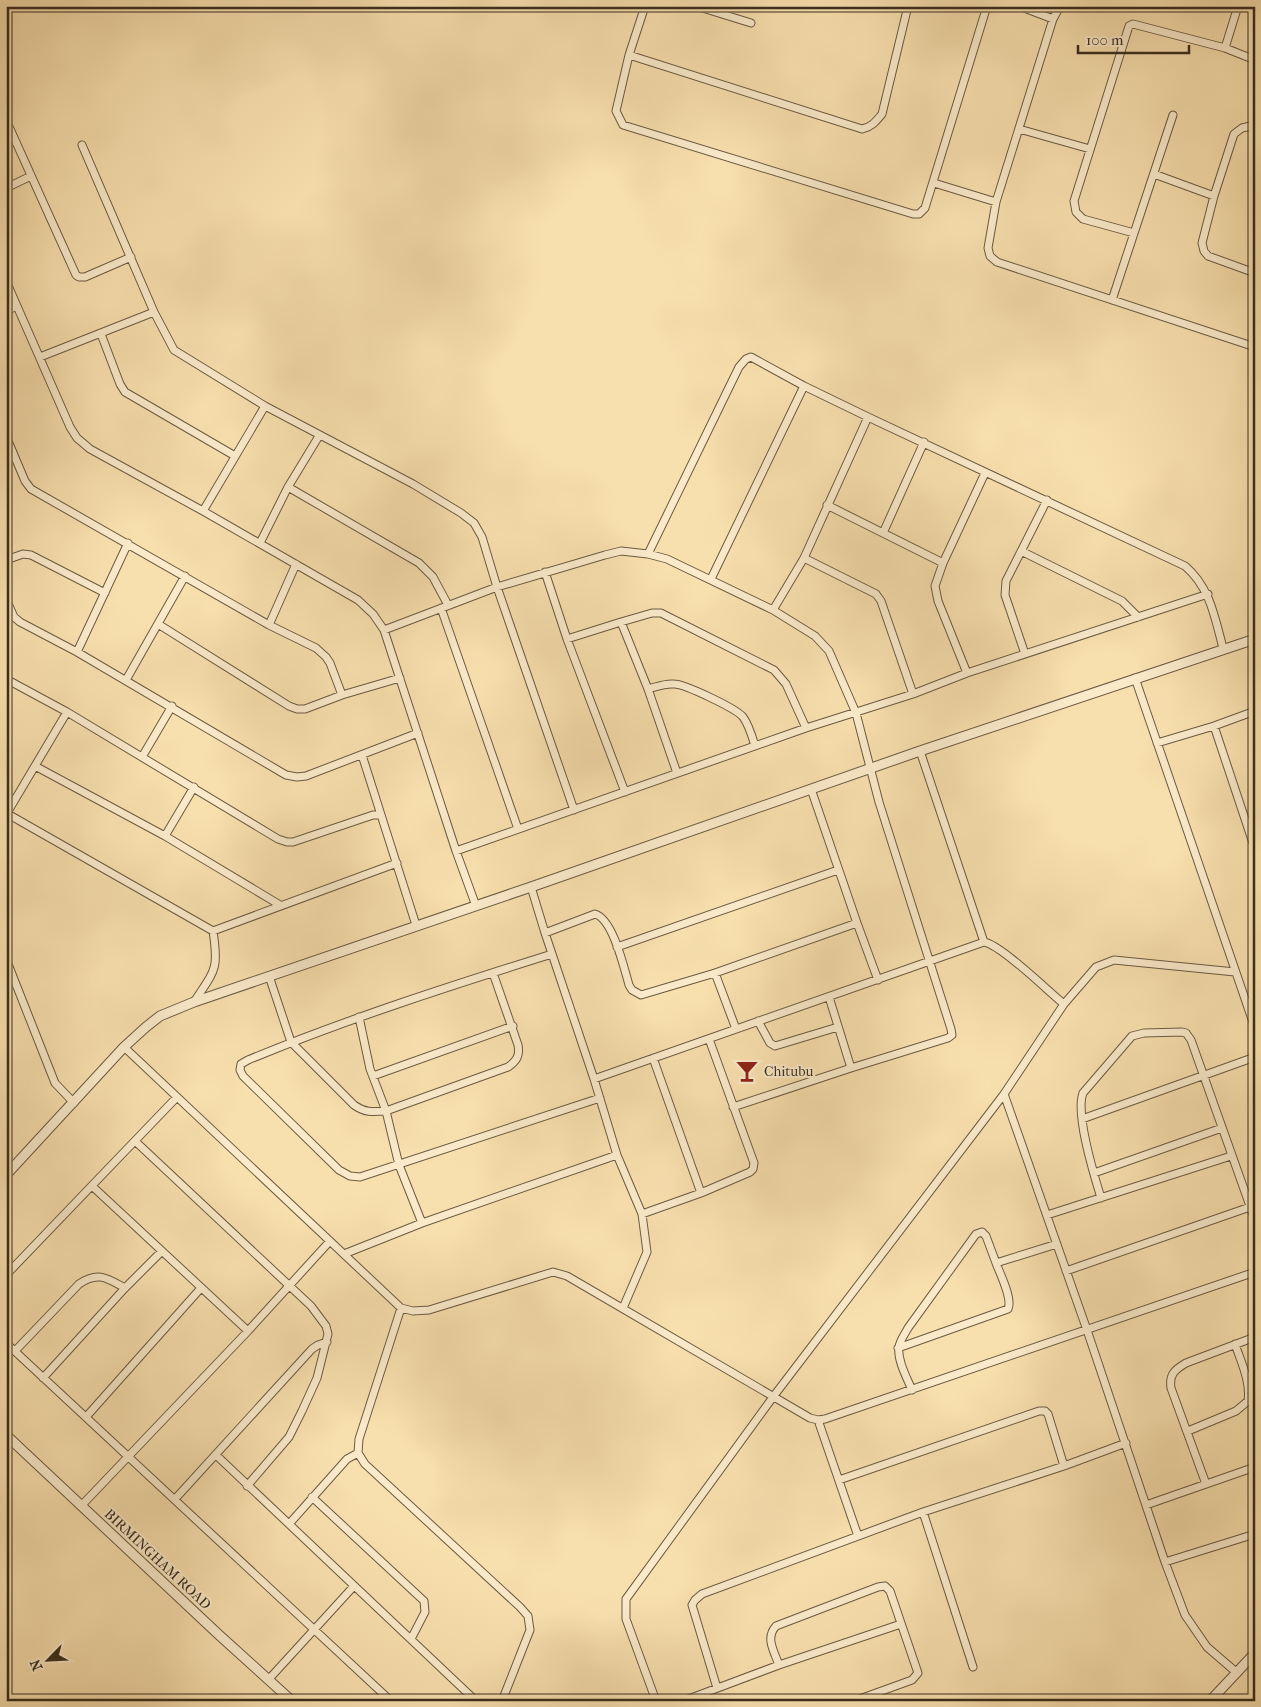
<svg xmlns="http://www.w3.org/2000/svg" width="1261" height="1707" font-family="'IM FELL French Canon',serif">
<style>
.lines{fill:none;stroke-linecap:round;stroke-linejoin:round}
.minor-casing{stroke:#6a5a42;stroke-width:9}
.tertiary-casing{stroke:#6a5a42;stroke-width:11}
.minor{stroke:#faeaca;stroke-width:7}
.tertiary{stroke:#faeaca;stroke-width:9}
.labels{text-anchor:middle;stroke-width:4;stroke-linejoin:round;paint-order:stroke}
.poi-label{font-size:14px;fill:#3a2e1e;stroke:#faeaca;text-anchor:start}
.street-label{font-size:14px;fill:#3a2e1e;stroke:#faeaca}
</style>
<rect width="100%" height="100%" fill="#f8dfae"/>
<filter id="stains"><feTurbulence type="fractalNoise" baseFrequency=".004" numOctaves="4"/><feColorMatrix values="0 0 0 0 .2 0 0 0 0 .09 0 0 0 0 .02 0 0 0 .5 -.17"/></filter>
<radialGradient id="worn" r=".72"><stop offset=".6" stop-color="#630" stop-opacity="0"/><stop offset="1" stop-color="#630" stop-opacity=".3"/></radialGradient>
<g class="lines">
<defs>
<path id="minor" d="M645,6L629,55L616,111L623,125L913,214H919L925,208L987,6
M696,6L751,23
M1019,6L1053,19
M1060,6L1053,19L996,202L988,248L990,256L997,262L1255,347
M1225,48L1238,6
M629,55L862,129C872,127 876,121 882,114L908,6
M6,120L76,275L79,277H85L131,257
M1255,125L1242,128L1234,134L1214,196L1202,243L1204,251L1208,256L1255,273
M1019,129L1090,149
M82,145L154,312L174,350L265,406L413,484L461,513L474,523L482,537L497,587L574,810
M1154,174L1214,196
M934,183L996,202
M6,188L31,176
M1134,233L1083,219L1076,212L1074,201L1129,26L1133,24L1225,48L1255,60
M6,281L70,427L77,438L90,449L203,511L358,600L373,614L384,630L456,851L476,906
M1112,300L1173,115
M6,311L17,306
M101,334L120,384L125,392L235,456
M40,357L154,312
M6,436L25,481L31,489L269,625L316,648L326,657L330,663L342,695
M288,487L419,563L433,577L448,605
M827,505L943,563
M203,511L265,406
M883,533L924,442
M260,543L288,487L319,436
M1021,551L1122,601L1138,617
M648,554L739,367L746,359L751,357L804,386L868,417L1185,566C1210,587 1215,618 1223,648
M804,558L876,594L881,601L913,694
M6,560L23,554L31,555L105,593
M545,572L567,639L625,792
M711,579L804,386
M6,599L14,617L20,622L77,652L286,775L297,777L306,776L418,733
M441,608L518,829
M773,610L804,558L868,417
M621,622L652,613H661L774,670L786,684L806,728
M158,624L289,706L297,709H305L342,695L400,678
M269,625L296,564
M384,630L497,587L605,555L621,551L648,554L667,559L773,610L815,636L829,651L856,713L879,802L951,1029L952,1035L948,1038L851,1068L733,1107
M567,639L621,622L648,689L677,773
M77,652L128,543
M1025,654L1005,595L1006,581L1047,500
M967,673L938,601L935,586L943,563L985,473
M1135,678L1255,1028
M6,679L67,712L278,839L287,842H293L373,815H381
M126,680L185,576
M648,689C656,687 665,683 674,684C685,684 737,709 743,717C749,725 752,736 755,746
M1214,726L1255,849
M1157,743L1214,726L1255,711
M920,751L984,942
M362,755L416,925
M142,757L172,706
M35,766L165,836L280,905
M811,789L857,923L878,980
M6,813L213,931L397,863
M7,813L67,712
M165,836L194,787
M456,851L806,728L913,694L967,673L1208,594
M531,887L545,933L594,1079L617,1155L642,1214L647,1252L623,1308
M545,933L595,914C613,919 624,968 629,985L632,990L641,995L715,973L857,923
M617,947L838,870
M552,954C450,986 347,1019 248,1060L241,1064L240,1070L243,1076L339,1170L350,1176L360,1177L600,1098
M6,959L55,1083L74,1103
M1235,972L1114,960L1096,967L1064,1004L1004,1094L1087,1330L1165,1562L1185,1615L1207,1647L1236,1672
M715,973L736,1029
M269,976L291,1042L354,1105C365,1113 373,1112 386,1111L508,1067C517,1061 520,1055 518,1045L493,973
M829,997L851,1068
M194,1002C215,970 219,970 213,931
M359,1017L370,1069L386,1111L399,1165L422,1223
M758,1021L770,1043L775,1046L838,1027
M124,1047L401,1308L413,1311L429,1310L553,1272L567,1276L810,1418L818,1420L825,1419L1255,1272
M653,1058L701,1193
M373,1076L513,1026
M594,1079L984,942C1001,945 1048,991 1064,1004
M1082,1119L1255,1057
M135,1141L311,1306L326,1326L328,1334L317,1378L302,1411L289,1437L247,1486
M1094,1173L1222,1128
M92,1186L248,1331
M1101,1198C1094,1175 1075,1114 1083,1093L1132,1036L1144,1033L1182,1032L1186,1033L1191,1040L1255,1220
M642,1214L701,1193L750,1172L753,1169L754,1163L709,1039
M1047,1215L1231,1156
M344,1254L422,1223L617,1155
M1066,1271L1250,1207
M6,1275L177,1097
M401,1308L359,1439L358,1453L365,1464L520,1607L528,1616L530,1630L502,1701
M6,1343L391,1701
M898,1348L1008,1309C1013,1299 1000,1274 996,1263
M15,1351L79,1284C98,1271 107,1278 125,1288
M43,1378L125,1288L161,1252
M912,1390C907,1378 897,1360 899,1347C900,1340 905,1334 908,1328L976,1234L982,1232L986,1236L996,1263L1057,1244
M86,1417L201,1288
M818,1420L858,1536
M1188,1431L1236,1411L1248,1401C1251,1382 1241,1362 1235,1344
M216,1455L476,1701
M839,1480L1039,1411H1045L1048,1414L1064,1466
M1206,1484L1171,1388C1169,1375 1174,1370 1186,1363L1255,1337
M312,1497L424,1601L425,1612L411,1639
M175,1499L312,1349L318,1345L327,1342
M1146,1505L1255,1467
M81,1506L248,1331L330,1241
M923,1512L973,1667
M289,1524L347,1459L358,1453
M1165,1562L1255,1534
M779,1665C774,1651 765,1638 776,1626L878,1587L885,1586L890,1591L918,1673L912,1680L854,1701
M269,1679L354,1586
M717,1688L692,1605L695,1600L702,1594L923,1512L1064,1466L1126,1443
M656,1701L626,1619V1599L773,1397L1004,1094
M683,1701L779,1665L901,1624"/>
<path id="tertiary" d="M6,1175L124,1047L146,1027L160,1016L194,1002L531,887L920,751L1255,639
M6,1435L218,1634L292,1701
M1210,1701L1255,1653"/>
</defs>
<use href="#minor" class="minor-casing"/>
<use href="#tertiary" class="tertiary-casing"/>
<use href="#minor" class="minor"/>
<use href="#tertiary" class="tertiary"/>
</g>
<defs>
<symbol id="bar-bare" viewBox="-9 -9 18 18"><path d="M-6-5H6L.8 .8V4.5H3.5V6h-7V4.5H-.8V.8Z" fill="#8f2418" stroke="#faeaca" stroke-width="2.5" paint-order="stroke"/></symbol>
</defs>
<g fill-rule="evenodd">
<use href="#bar-bare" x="731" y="1055" width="32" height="32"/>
</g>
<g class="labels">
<g class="poi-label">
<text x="764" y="1076">Chitubu</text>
</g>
<g class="street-label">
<text transform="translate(158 1559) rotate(43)" y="5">BIRMINGHAM ROAD</text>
</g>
</g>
<rect width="1261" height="1707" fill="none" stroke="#f8dfae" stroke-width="25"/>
<rect x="8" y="8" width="1246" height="1692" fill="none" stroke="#3a2e1e" stroke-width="2.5"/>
<rect x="12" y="12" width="1236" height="1682" fill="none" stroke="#3a2e1e"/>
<g transform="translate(48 1660) rotate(246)" stroke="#faeaca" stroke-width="4" paint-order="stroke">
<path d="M0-4L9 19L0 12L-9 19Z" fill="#3a2e1e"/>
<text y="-8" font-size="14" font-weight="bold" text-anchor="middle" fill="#3a2e1e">N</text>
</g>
<path d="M1078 45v8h111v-8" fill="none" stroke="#3a2e1e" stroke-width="2.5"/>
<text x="1086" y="45" font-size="15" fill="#3a2e1e" stroke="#faeaca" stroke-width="4" paint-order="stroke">100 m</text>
<rect width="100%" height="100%" filter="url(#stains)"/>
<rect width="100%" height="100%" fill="url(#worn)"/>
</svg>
